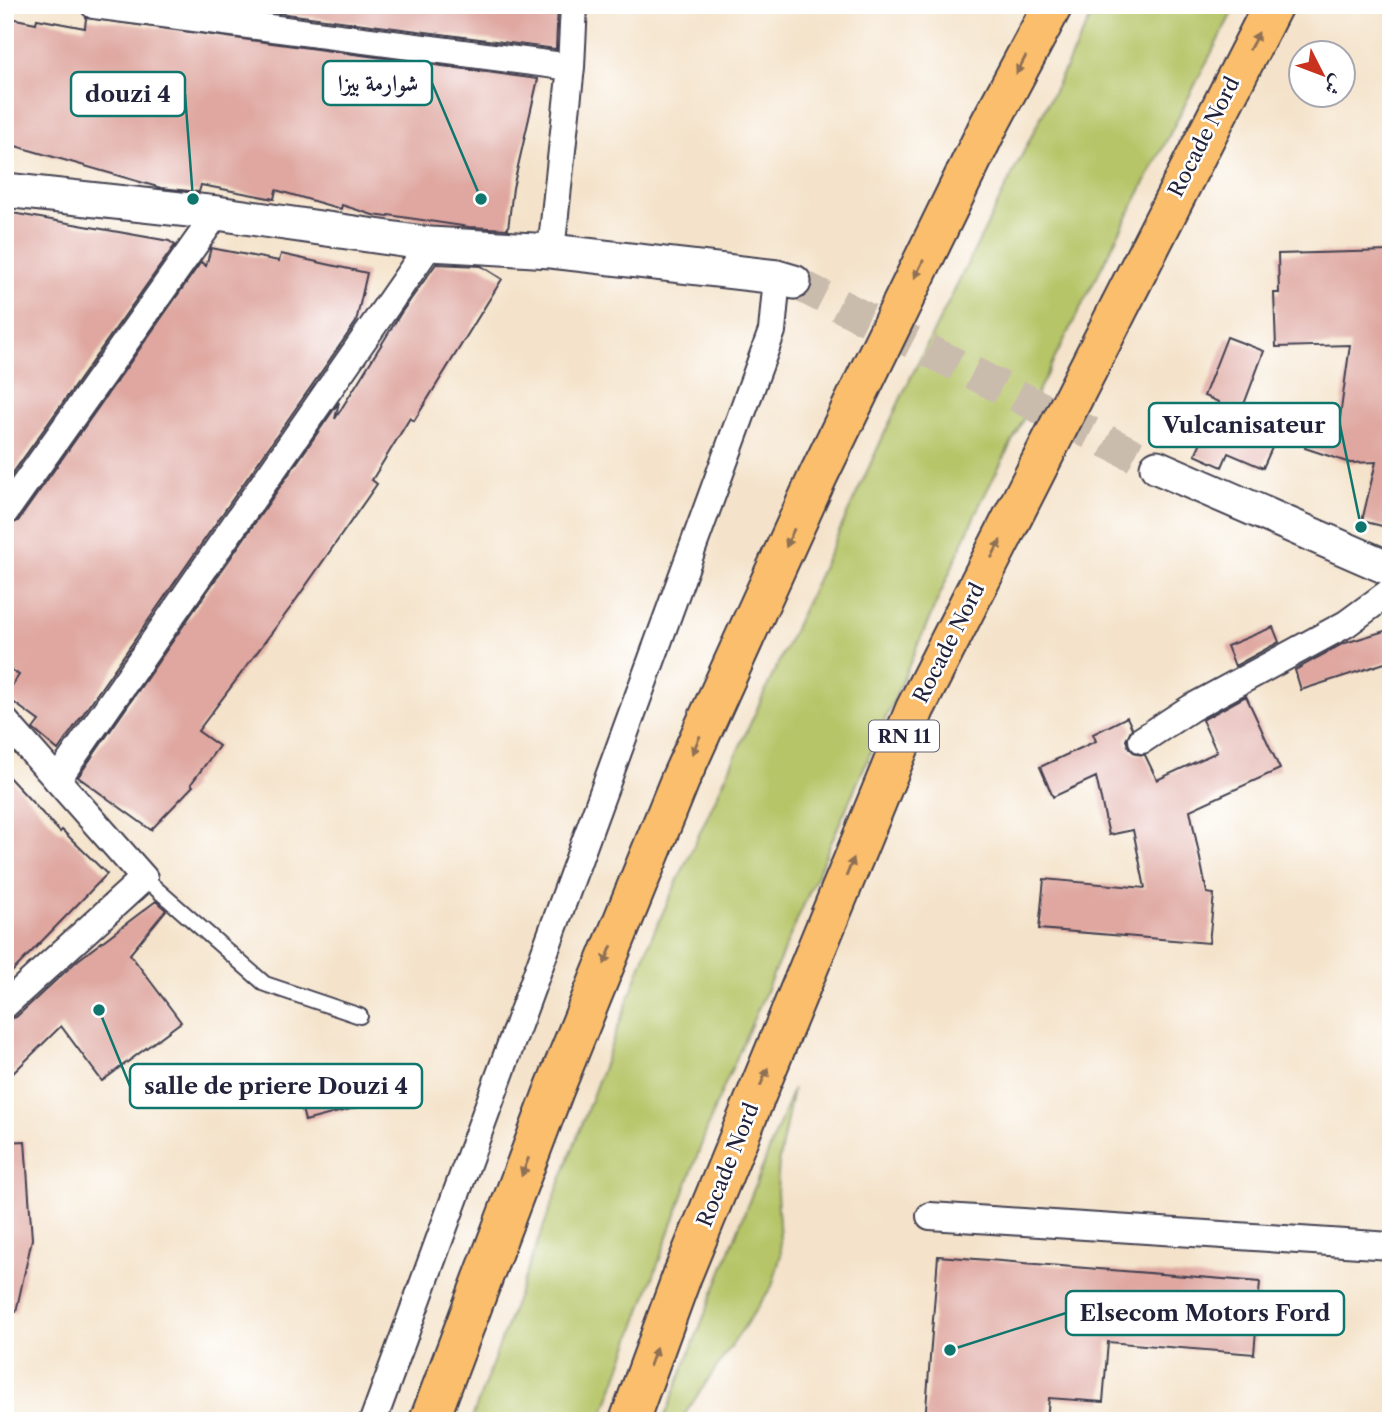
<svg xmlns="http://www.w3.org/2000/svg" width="1396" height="1426" font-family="'Libre Caslon Text',Amiri,serif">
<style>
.green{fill:#b6c568;stroke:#6c7452;stroke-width:2}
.building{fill:#dfa7a0}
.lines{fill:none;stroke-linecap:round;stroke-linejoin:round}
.tertiary-tunnel{stroke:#cabcad;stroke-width:33;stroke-dasharray:33 17;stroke-linecap:butt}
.service-casing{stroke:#423f50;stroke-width:18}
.minor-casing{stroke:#423f50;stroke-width:30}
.tertiary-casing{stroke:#423f50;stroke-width:37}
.motorway-casing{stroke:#423f50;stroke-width:42}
.service{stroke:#fff;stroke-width:14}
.minor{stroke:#fff;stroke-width:26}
.tertiary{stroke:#fff;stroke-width:33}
.motorway{stroke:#fabe6d;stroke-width:38}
.oneway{fill:#8e7054}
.labels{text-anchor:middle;stroke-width:5;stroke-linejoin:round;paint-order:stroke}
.shield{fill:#fff;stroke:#646476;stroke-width:2}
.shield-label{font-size:19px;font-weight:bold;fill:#22223b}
.street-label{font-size:21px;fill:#22223b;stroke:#fff}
.leader{fill:none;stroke:#0f766e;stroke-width:2.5}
.callout-dot{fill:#0f766e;stroke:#fff;stroke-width:2.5}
.callout{fill:#fff;stroke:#0f766e;stroke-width:2.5}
.callout-label{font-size:23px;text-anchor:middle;font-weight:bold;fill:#22223b}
</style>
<rect width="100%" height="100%" fill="#fff"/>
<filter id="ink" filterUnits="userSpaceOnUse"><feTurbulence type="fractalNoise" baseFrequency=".0143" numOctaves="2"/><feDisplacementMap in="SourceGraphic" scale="14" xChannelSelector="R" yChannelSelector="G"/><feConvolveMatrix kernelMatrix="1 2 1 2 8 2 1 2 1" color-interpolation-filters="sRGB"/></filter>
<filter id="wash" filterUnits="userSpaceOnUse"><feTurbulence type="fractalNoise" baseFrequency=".00686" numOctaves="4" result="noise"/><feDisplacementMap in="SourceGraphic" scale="28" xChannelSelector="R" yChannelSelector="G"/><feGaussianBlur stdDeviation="1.57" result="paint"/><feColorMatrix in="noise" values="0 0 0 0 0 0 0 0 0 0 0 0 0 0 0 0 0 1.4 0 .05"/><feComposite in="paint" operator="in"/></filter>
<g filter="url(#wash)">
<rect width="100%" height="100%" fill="#f4e3ca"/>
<path class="green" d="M1097,5H1236L978,508L715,1107L601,1421H471L652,936L906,387Z
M793,1089L779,1160L777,1192L781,1255L772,1286L680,1421H663Z"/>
<g id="blocks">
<path class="building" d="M218,5H558L556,49Z
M5,17L36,23L37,19L85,28L86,18L538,79L513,188L508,229L469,227L389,215L388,217L373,215L342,205L341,209L276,190L274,199L201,185L199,192L161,188L5,143Z
M12,213L169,241L175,245L5,484V222Z
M211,248L279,261L281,254L367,273L356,322L58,750L33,729L39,721L5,696L19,675L5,665V527L18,521L201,262L206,266Z
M1391,251V508L1386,527L1362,521L1376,462L1350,463L1305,448L1316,416L1339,424L1350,345L1276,347L1274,293H1279L1278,254Z
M436,264L481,266L502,279L414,421L410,418L372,480L377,484L291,607L198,731L219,746L191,784L193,786L151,830L78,777L339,402L335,419L401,313Z
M1227,337L1264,351L1240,415L1279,432L1263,468L1228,453L1222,467L1195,455L1219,402L1204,396Z
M1273,627L1279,642L1235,666L1227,646Z
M1391,629V661L1301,690L1295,670L1342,644Z
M1246,696L1280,769L1190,810L1207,893L1214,894L1209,943L1039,929L1044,879L1145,888L1133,830L1109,835L1096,777L1053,797L1040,767L1096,741L1093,734L1127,717L1132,728L1126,740L1129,748L1136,754L1145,755L1157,780L1217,752L1202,720Z
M5,773L60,832L62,830L107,874L5,979Z
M156,901L166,910L130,954L181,1022L102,1081L61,1026L5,1081V1020L16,1017L78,960Z
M392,1069L399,1096L305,1121L298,1093Z
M25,1141L32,1239L16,1312L5,1311V1142Z
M938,1256L1260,1282L1254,1354L1108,1342L1103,1402L1049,1398L1047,1421H925Z"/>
</g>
</g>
<g filter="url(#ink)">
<use href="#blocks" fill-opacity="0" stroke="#423f50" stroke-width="2"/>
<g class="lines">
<path class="tertiary-tunnel" d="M794,282L1157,467"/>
<defs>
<path id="service" d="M144,878L265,984L360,1016"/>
<path id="minor" d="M94,5L571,67
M551,251L571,67L574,5
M5,512L217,213
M5,721L144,878L5,1005
M1142,740L1191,708L1346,624L1391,591
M57,780L430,244
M930,1216L1391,1246
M373,1421L772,331L777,277"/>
<path id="tertiary" d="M5,190L217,213L430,244L551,251L777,277L794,282
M1157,467L1391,569"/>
<path id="motorway" d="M429,1421L554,1090L680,780L818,476L989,125L1053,5
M629,1421L682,1276L915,709L1273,5"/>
</defs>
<use href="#service" class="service-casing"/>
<use href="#minor" class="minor-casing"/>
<use href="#tertiary" class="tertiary-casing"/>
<use href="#motorway" class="motorway-casing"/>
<use href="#service" class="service"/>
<use href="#minor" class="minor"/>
<use href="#tertiary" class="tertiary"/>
<use href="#motorway" class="motorway"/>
</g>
<defs><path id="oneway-solid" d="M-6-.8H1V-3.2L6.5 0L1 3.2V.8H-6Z" transform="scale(1.75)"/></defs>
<g class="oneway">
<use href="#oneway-solid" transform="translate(1254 41) rotate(-62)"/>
<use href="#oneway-solid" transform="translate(1021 65) rotate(118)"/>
<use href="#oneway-solid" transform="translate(919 269) rotate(116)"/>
<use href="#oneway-solid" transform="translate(790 538) rotate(114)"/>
<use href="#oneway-solid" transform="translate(996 549) rotate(-63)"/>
<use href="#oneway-solid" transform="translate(696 745) rotate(114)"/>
<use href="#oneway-solid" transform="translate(850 867) rotate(-68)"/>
<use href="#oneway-solid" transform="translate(608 955) rotate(112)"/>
<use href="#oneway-solid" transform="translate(764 1077) rotate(-68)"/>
<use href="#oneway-solid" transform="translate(525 1167) rotate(111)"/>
<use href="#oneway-solid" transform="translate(653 1357) rotate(-70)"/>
</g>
</g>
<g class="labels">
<rect class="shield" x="869" y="720.5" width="70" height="31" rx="5"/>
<g class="shield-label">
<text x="904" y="743">RN 11</text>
</g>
<g class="street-label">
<text transform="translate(1204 137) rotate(-63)" y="7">Rocade Nord</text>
<text transform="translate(949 643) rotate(-63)" y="7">Rocade Nord</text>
<text transform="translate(728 1165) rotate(-68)" y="7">Rocade Nord</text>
</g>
</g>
<path class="leader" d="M481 199L432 83M193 199L185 94M1361 527L1340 425M99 1010L130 1086M950 1350L1066 1313"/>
<g class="callout-dot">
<circle cx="481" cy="199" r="7"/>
<circle cx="193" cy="199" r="7"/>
<circle cx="1361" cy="527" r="7"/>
<circle cx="99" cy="1010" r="7"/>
<circle cx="950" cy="1350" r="7"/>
</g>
<g class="callout">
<rect x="323" y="61" width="109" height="44" rx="7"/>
<rect x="71" y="72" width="114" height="44" rx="7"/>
<rect x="1149" y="403" width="191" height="44" rx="7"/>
<rect x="130" y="1064" width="292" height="44" rx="7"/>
<rect x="1066" y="1291" width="278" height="44" rx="7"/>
</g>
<g class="callout-label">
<text x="378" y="91">شوارمة بيزا</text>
<text x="128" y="102">douzi 4</text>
<text x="1244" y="433">Vulcanisateur</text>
<text x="276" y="1094">salle de priere Douzi 4</text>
<text x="1205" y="1321">Elsecom Motors Ford</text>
</g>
<rect width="1396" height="1426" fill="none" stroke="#fff" stroke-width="28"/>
<g transform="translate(1322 74) rotate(132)"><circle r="33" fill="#ffffff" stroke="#a7a7b1" stroke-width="2"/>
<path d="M0-5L12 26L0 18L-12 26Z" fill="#c8321e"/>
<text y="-10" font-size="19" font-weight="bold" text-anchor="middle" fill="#22223b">ش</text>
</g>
</svg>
